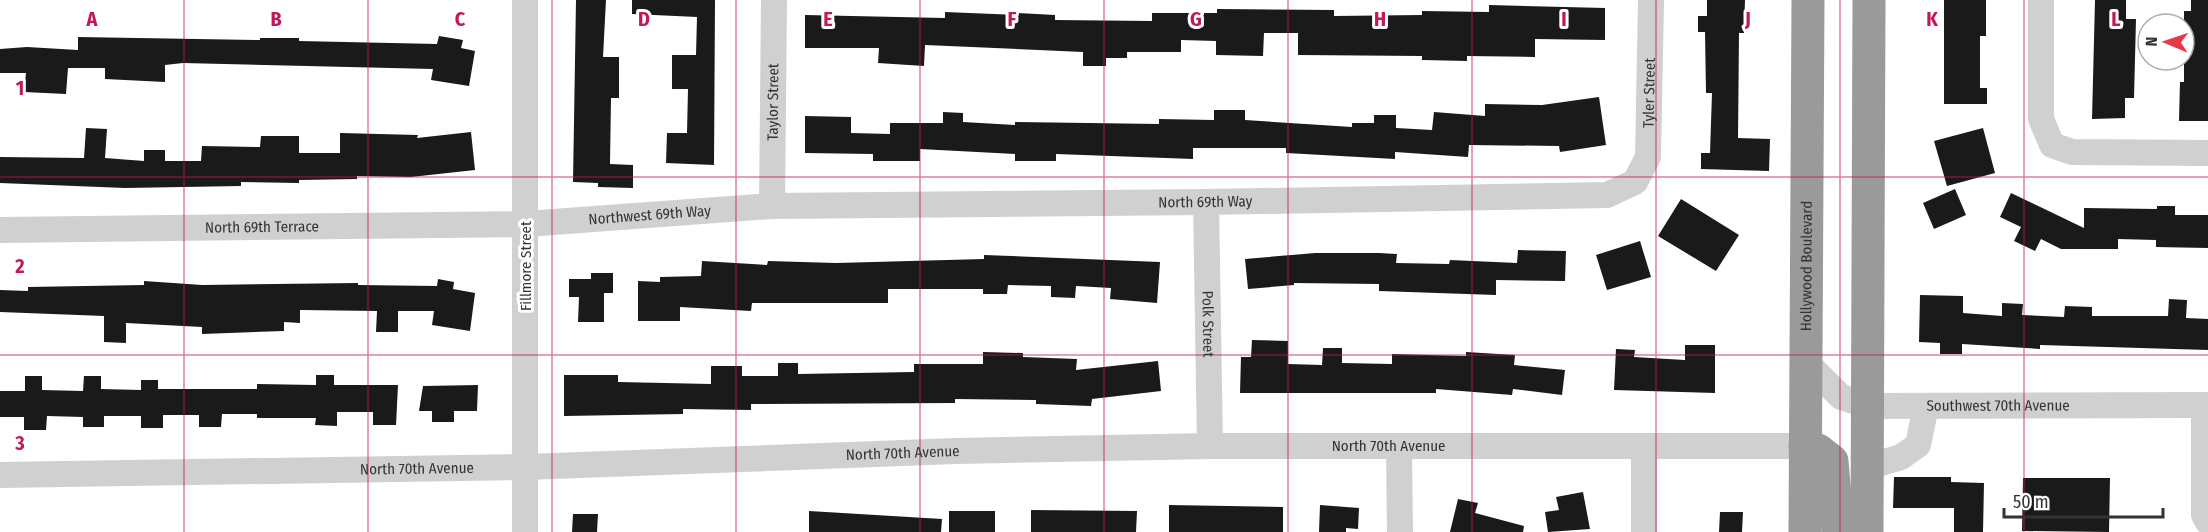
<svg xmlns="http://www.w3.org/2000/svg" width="2208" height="532" font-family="'Fira Sans Condensed',sans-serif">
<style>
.building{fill:#1a1a1a}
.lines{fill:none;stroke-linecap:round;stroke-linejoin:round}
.minor{stroke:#d0d0d0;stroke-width:26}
.highway{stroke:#9a9a9a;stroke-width:33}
.grid{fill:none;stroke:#c2185b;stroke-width:1.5;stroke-opacity:0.55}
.labels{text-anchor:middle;stroke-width:6;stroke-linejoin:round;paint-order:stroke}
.street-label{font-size:15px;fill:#333;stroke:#fff}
.grid-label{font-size:20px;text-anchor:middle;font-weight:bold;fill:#c2185b;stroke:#fff;stroke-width:6;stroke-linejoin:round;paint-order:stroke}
</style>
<rect width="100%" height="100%" fill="#fff"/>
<path class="building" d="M576,0H606L603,57H619V98H611L610,164L633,165V188L598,187V183L573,182Z
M632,0H715L714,165L666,163L667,133H687L688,89H672V55H696L697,17L632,14Z
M1707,0H1745L1744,33H1739L1738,138L1770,139L1769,171L1701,169V153H1710L1712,93H1706L1705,32H1698V16H1707Z
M1944,0H1986V36H1980V88H1987V104H1944Z
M2095,0H2126V19H2136L2134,98H2125V118L2092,119Z
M2191,0H2208V121H2179L2180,82H2184V11H2191Z
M1489,5L1605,8V40L1535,39V57L1467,56V61L1422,60V56L1298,55V33H1264L1263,56L1216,55V41L1181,40V52H1127V58H1106V66H1083V52L925,45L924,66L878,63L879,48H805V15L945,18V12L1018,15V13L1055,15V20L1152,21V13H1217V9L1334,10V16L1422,15V11L1489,12Z
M439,36L463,40L461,48L475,51L469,86L431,80L433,69L183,63L165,65V82L105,79V68H68L66,94L24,92L26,73H0V49L27,47L78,50V37L260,40V38H299V41L437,44Z
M1599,97L1606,145L1560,152L1559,146L1469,145L1468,157L1395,152V159L1286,153V148H1193V159L1056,154V161H1015V154L920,149V161H873V154L805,153V116L851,117V133L890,134V123H943V112L963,113V122L1015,125V122L1159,124V119L1214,120V110H1245V120L1352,127V123H1374V115H1396V128L1432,130L1434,112L1485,116V104L1542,105Z
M86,128L107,129L105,158L144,161V150H165V161H201L202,146L260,147L261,136H299V153H340V133L418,135L417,138L471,132L475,170L411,177L357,176V179L299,180V183L241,182V186L125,188L0,183V157L84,158Z
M1983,128L1995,173L1947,186L1934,141Z
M1955,189L1966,215L1934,229L1923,203Z
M2011,193L2084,228V208L2157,209V206H2175V215H2208V248L2156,247V240L2118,239V249H2061L2041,239L2035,251L2014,241L2021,227L2000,217Z
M1681,199L1739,235L1716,271L1658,236Z
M1640,241L1651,277L1607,290L1596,255Z
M1518,250L1566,251L1565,281L1496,280V295L1379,291V284L1294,283V285L1248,289L1245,259L1315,253H1379L1397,254L1396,263L1449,264L1450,260L1517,263Z
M984,255L1160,262L1157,303L1110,299L1111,288L1076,286L1075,298L1051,297V286L1008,285L1007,294H983V289H888V303H752L751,311L680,307V321H638V281L660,282V277L701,276L702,261L767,265L768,261L836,263L984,259Z
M591,273H613V293H604V322H578L579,297H569V279H591Z
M438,279L454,282L453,289L475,293L470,331L432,325L434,311H398V332H376L377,311L300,310V323L284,322V331L202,334V327L126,323V343L104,342V316L0,312V290L28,291V287L144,285V281L202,285L358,283V285L437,286Z
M1920,295L1963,296V313L2002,316V303L2023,304L2022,315L2064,317L2065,306L2092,307V316H2168L2169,299L2187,300L2186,318L2208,319V350L2040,345V349L1962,344V354H1940V343L1919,342Z
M1252,340L1288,341V364L1322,365L1323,348H1342V363L1392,364V354L1466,356V352L1515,355L1514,365L1565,370L1562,395L1513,389L1512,395L1436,389V393H1240L1241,357H1251Z
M1685,345H1715V393L1614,390L1616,349L1635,350L1634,357L1685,360Z
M983,352L1023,353V357L1077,359L1076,370L1158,361L1161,391L1092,399L1091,406L1036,404V400L955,399V403L751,404V410L683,409V414L564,416V375H618V382L711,384V366H742V376H778V363H798V374L914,372V364H983Z
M316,375H334V385H398L396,425H373V412H337V426L315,425L316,418H257V414H222L221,427H199V415H163V428H141V416H104V427H83V417L47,416L46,430H24V417H0V391H25V376H42V390L83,391L84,376H101V389L141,390V380H158V389H257V384L316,385Z
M478,385L477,411H454V422H432V411H419L423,386Z
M1894,477H1951V482L1984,483L1983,532H1954V508H1893Z
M2023,478H2110L2109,532L2022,531Z
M1583,492L1590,529L1548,532L1545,512L1559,510L1556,497Z
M1458,499L1478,503L1475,513L1524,526L1523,532H1450Z
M1169,505L1283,507V532H1169Z
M1320,505L1359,508L1358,529L1346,528V532H1319Z
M1031,510L1137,511L1136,532H1031Z
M809,511L942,519L941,532H809Z
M949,511H995V532H949Z
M1720,512H1743L1742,532H1719Z
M573,514H598L597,532H572Z"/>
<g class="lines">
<g class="minor">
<path d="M525,0V532"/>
<path d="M2041,0V119L2052,145L2072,152L2208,153"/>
<path id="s1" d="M1206,202L1210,446"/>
<path id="s2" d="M772,206L774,0"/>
<path id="s3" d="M0,230L526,224L772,206L1206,202L1607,195L1635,182L1648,157L1651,0"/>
<path id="s4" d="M1806,362L1841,397L1868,406L2208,405"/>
<path d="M2204,405V515L2208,522"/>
<path d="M1399,447L1400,532"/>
<path d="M1868,467L1901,457L1918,445L1926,406"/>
<path id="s5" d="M0,475L526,467L956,451L1210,446H1805"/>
<path d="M1644,532V446"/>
</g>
<g class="highway">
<path d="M1805,446L1818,450L1832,461L1838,532"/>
<path id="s6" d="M1805,532L1808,0"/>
<path d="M1867,532L1869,0"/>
</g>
</g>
<path class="grid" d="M184,0V532M368,0V532M552,0V532M736,0V532M920,0V532M1104,0V532M1288,0V532M1472,0V532M1656,0V532M1840,0V532M2024,0V532M0,177H2208M0,355H2208"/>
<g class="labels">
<g class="street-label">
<text dy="5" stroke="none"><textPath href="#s3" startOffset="1731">Tyler Street</textPath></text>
<text dy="5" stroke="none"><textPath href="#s2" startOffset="104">Taylor Street</textPath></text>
<text dy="5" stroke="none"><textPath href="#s3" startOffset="1206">North 69th Way</textPath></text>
<text dy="5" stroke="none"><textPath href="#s3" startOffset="650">Northwest 69th Way</textPath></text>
<text dy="5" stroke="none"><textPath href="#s3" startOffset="262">North 69th Terrace</textPath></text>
<text transform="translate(526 266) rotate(-90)" y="5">Fillmore Street</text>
<text dy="5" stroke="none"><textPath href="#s6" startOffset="266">Hollywood Boulevard</textPath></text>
<text dy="5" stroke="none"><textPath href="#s1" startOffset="122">Polk Street</textPath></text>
<text dy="5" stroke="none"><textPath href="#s4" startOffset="208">Southwest 70th Avenue</textPath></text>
<text dy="5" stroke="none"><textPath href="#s5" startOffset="1389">North 70th Avenue</textPath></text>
<text dy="5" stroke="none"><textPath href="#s5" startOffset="903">North 70th Avenue</textPath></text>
<text dy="5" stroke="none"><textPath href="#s5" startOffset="417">North 70th Avenue</textPath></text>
</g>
</g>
<g class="grid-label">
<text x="92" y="26">A</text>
<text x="276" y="26">B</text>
<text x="460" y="26">C</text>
<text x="644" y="26">D</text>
<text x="828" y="26">E</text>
<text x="1012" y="26">F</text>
<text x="1196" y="26">G</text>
<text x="1380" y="26">H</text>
<text x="1564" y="26">I</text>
<text x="1748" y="26">J</text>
<text x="1932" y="26">K</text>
<text x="2116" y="26">L</text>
<text x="20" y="95">1</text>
<text x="20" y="273">2</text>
<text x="20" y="450">3</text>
</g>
<g transform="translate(2166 42) rotate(272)"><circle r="28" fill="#ffffff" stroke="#adadad" stroke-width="1.5"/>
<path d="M0-4.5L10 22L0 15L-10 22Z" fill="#e63946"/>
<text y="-9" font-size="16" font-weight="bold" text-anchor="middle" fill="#333333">N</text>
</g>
<path d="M2004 508v9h159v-9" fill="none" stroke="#333333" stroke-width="3"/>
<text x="2013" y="508" font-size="18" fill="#333333" stroke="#ffffff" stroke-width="4.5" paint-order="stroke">50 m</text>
</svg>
